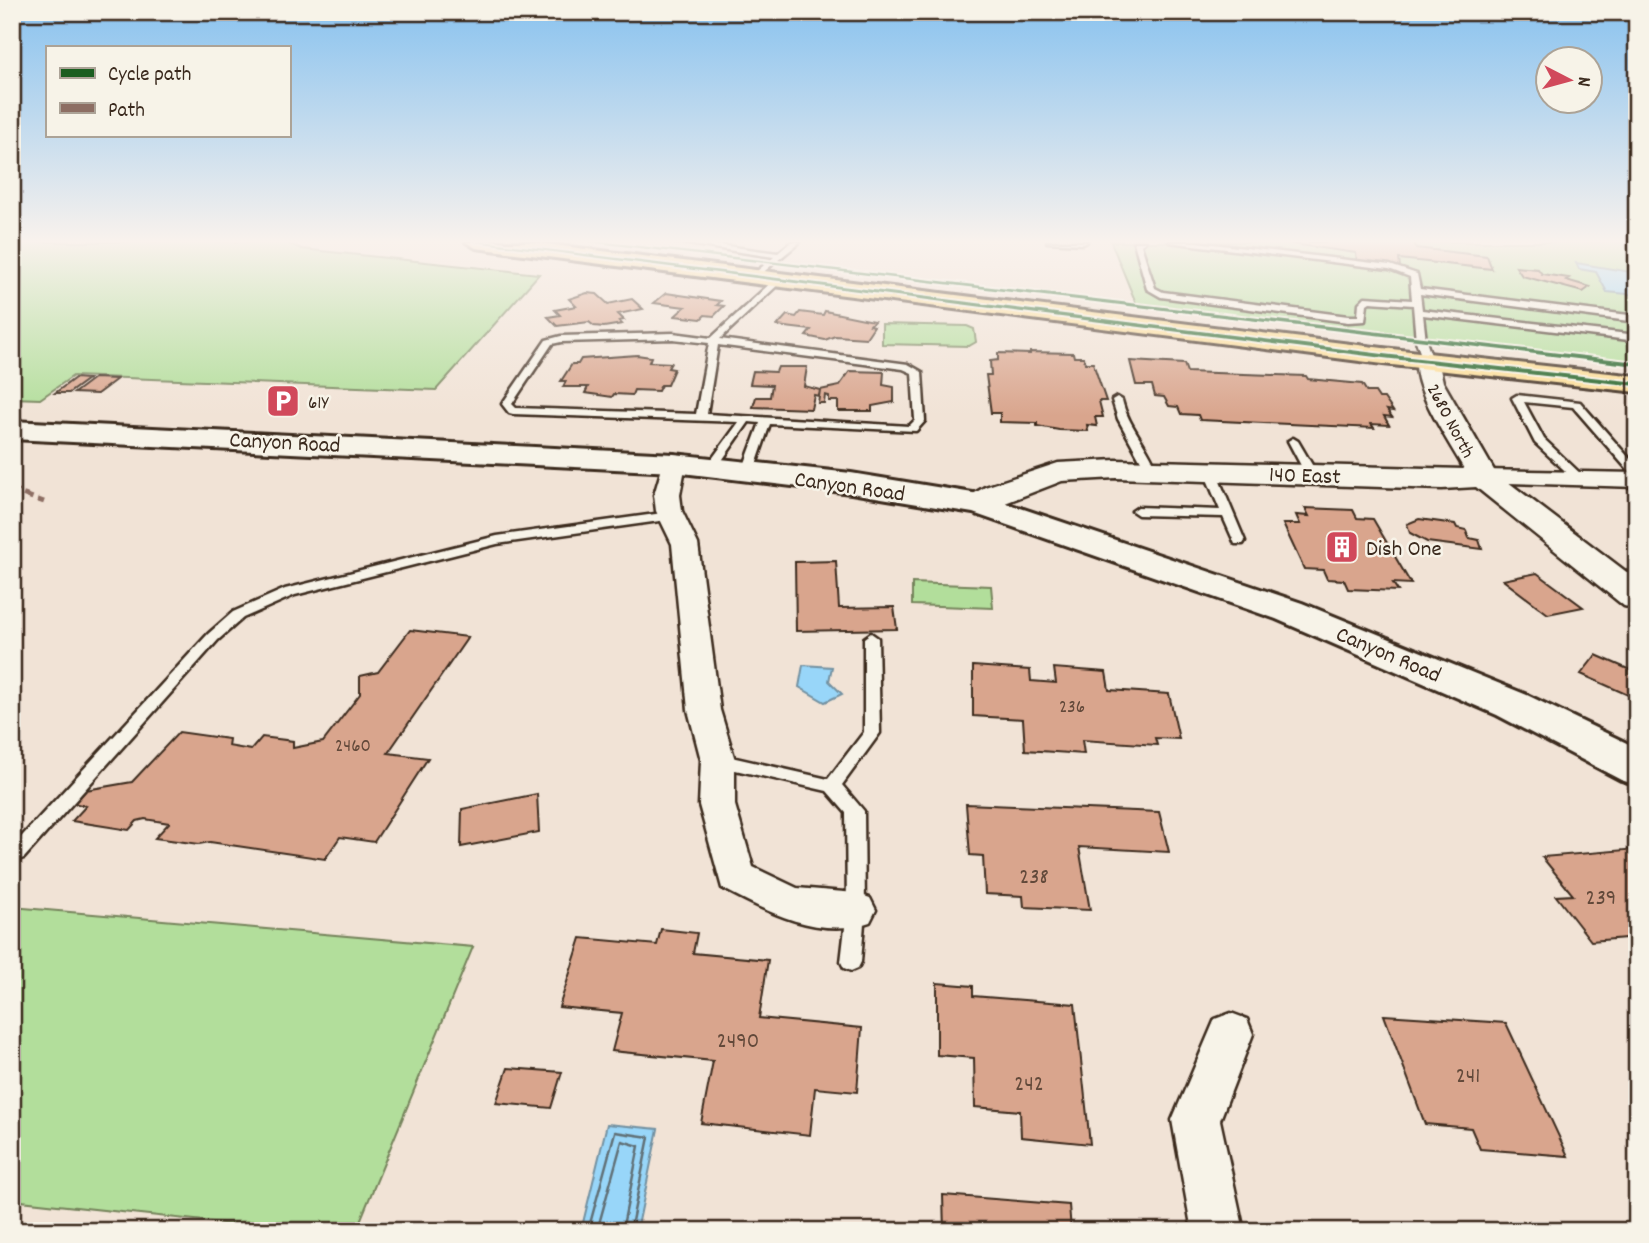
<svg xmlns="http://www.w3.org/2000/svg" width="1649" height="1243" font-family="Dekko,sans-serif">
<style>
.green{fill:#b2de9b;stroke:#76845c;stroke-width:2}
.water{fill:#98d6f9;stroke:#7391a1;stroke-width:2}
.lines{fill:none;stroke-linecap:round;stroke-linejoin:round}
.shore{stroke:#606f76;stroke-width:2.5}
.building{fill:#d9a58d;stroke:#3b2a1e;stroke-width:2}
.service-casing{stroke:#3b2a1e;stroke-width:5}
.minor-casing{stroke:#3b2a1e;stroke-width:5}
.tertiary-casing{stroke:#3b2a1e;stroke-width:5}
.secondary-casing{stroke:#3b2a1e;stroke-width:6}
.trunk-casing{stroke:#3b2a1e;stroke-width:6}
.service{fill:#f7f3e8;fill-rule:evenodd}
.minor{fill:#f7f3e8;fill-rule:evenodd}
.tertiary{fill:#f7f3e8;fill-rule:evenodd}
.secondary{fill:#f7f3e8;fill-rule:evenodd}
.trunk{fill:#fdde96;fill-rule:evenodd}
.quiet{stroke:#8d6e63;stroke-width:5;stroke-dasharray:10 5;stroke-linecap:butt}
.cycleway-casing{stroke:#f7f3e8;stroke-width:4}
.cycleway{fill:#1b5e20;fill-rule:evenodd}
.labels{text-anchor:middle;stroke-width:5;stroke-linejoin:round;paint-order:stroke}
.far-poi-label{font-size:19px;fill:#3b2a1e;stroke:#f7f3e8;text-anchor:start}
.far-street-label{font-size:19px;fill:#3b2a1e;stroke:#f7f3e8}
.number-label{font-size:19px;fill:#62493a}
.street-label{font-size:23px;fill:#3b2a1e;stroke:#f7f3e8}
.poi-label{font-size:23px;fill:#3b2a1e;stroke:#f7f3e8;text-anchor:start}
.near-number-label{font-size:23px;fill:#62493a}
</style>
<rect width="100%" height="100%" fill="#f1e3d6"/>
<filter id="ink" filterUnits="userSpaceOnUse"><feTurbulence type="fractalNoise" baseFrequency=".0143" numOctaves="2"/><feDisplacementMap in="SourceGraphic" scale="14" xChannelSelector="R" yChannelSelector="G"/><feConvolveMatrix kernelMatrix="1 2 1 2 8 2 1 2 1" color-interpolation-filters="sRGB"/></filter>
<g filter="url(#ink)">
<path class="green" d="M12,242H284L302,249L539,274L436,390L73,376L40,399L12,398Z
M1111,242H1621L1637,256V362L1136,303Z
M882,324L967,326L974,329L976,342L969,346L882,344Z
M912,583L991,586L993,608L912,605Z
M12,907L473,947L356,1231H297L12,1200Z"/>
<path class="water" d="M1576,263L1637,273V295L1607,292L1596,272L1579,269Z
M803,665L832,667L829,681L842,694L825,702L799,687Z
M607,1124L658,1129L637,1231H581Z"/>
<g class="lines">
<path class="shore" d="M588,1231L615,1132L649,1137L630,1231
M597,1231L622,1141L639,1146L622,1231"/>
</g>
<path class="building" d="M1279,242H1414L1416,248L1487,256L1492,269L1399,259L1400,267L1357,262L1356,253Z
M1516,267L1538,269L1542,274L1569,278L1566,280L1590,287L1583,292L1522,276Z
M587,293L597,294L608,304L632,299L643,309L618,314L624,320L619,321L622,324L604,327L594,326L589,322L557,326L548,317L560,315L555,310L576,306L569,299Z
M666,293L721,301L717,305L724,306L714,316L705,315L701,319L675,316L685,307L654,303Z
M825,311L874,321L870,325L874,326L866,338L835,336L825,340L806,336L811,330L777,326L787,315L796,317L800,312L823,315Z
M1030,352L1073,353L1074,357H1084L1085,363H1093L1106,401H1099L1103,417H1095L1097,426L1087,425L1088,431L1059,430L1037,426V423L1000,422V413H991L986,375H991L990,361L998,360V353L1030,354Z
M637,355L651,357L649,362L671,363L668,368L674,369L667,385H661L658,391L634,390L632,395L614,394L612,397L585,393L588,387H563L566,381H561L572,364H578L581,359Z
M1130,361L1184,364L1187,372L1306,376L1308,379L1362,384L1367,392H1375L1379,398H1384L1393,411L1387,410L1392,417L1384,416L1389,425L1371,424L1374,428L1200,420L1198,415L1181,414L1178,407L1169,406L1164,397L1155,396L1152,385H1136Z
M778,367H807L804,386L820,390L819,396L814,395L811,409L753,407L756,397H770L772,385L750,384L753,371L776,372Z
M850,371L884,372L883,385L894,387V402L872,406V411H838V401H829V396L825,395L824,403H818L820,390L839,386Z
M75,378L88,379L69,393H55Z
M94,378L117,379L97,394L74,393Z
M1305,508L1353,510L1357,518L1373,519L1411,584L1393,583L1398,591L1348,589L1344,580L1327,579L1323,570L1304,569L1283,524H1300L1296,515L1309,516Z
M1419,519L1455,524L1457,528L1466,530L1469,538L1479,540L1482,549L1427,542L1410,533L1407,524Z
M836,561L839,608L894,607L897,629L796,631L795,562Z
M1537,573L1583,607L1548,614L1503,580Z
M410,630L468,637L388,753L428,758L374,842L340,837L325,859L210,842L199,844L155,838L169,823L145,819L137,821L129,830L72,821L86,806L73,803L86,790L132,782L179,732L229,739L228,746L251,750L262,737L293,741V748L323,742L360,694V676L378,672Z
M1596,655L1637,673V699L1581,674Z
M973,666L1030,670L1031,681L1056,683L1054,668L1106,672L1109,690L1169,694L1179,739L1155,738L1157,745L1082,740L1084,754L1025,750L1023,719L973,716Z
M537,794L539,832L461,847L462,809Z
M966,804L1159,812L1169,852L1079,847L1090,910L1024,907L1023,896L985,894L983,856L970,855Z
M1637,849V937L1591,941L1556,896L1573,895L1542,857Z
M661,929L697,933L693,953L768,960L759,1018L862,1028L857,1092L815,1088L810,1135L701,1123L713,1061L612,1051L622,1013L559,1007L581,938L657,945Z
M937,983L973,986V996L1075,1004L1090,1144L1021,1137L1020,1111L975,1107L974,1058L937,1055Z
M1384,1015L1506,1023L1568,1156L1480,1149L1471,1128L1425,1124Z
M508,1068L562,1072L551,1108L496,1103Z
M943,1195L1069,1205L1071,1231H944Z"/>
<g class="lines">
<defs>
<path id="service" d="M675,242H698L778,253L791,242H800L755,279H752V275L774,257Z
M1047,242H1087L1083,244Z
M1134,242H1145L1141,245L1155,288L1163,292L1348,316H1358L1359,303L1365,297L1412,300L1410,277L1389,269L1169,242H1196L1390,265L1417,274L1420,289L1637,316V322L1420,294L1422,310L1637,335V341L1423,315L1426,341L1433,361L1428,364L1423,361L1416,341L1413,305L1370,302L1367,304L1365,321L1348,322L1161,297L1147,289Z
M776,278L783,280L720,339L908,364L922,372L925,421L916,431L770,424L754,471L748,474L742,471L760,423L749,422L716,469L712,470L706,467L739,422L513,414L509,413L502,404L546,340L561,336L673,333L711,338ZM673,339L709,343L696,414L516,408L512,404L552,344L561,342ZM718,345L903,369L912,373L915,420L909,426L707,414Z
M1517,395L1580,402L1637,467V477L1633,476L1573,407L1524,402L1544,439L1585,478L1579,481L1575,480L1535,443L1512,398Z
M1117,397L1122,400C1128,426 1148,445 1157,470L1155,472H1147L1118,419L1112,400Z
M1293,438L1298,441L1318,475L1316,477L1312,478L1306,475L1288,441Z
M1210,469L1216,472L1245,541L1243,544H1235L1223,517L1138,515L1132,511L1138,507L1220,510L1204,472Z
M670,512L674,513L676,516L674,519L497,544L295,595L243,618L218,640L24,858L18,860L12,858V847L208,634L233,612L285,589L497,536Z
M871,633L878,638L880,733L842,785L864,811L865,910L861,962L858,968L851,971L844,968L841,962L847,910L846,813L827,791L718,766L712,764L710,760L712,756L718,754L828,779L864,732V638Z"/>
<path id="minor" d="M674,456L683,458L686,463L680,495L682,511L698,544L720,710L735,760V805L753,867L797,888L856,893L870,898L876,910L870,922C820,940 766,911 722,888L699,805L701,760L688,710L672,544L656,511L654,495L665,458Z
M1483,470L1637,473V487L1474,482L1471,477L1474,472Z
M1231,1013L1247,1019L1253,1034L1220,1120L1244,1231H1192L1172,1120L1215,1019Z"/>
<path id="tertiary" d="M1428,353L1437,356L1443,382L1495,472L1637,580V609L1624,606L1476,487L1442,489L1116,478L1062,481L979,513L968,511L963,504L968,497L985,487L1058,463L1116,460L1464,469C1452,447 1404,377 1419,356Z"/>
<path id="secondary" d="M12,421L674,454L851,473L979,494L1302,603L1527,695L1637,748V785L1621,780L1497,715L1276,619L973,513L851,493L674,472L12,439Z"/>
<path id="trunk" d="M466,242H530L1383,348L1637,376V392L1383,364L476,248Z"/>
</defs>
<use href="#service" class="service-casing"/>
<use href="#minor" class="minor-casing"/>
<use href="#tertiary" class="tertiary-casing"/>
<use href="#secondary" class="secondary-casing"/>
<use href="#trunk" class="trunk-casing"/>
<use href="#service" class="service"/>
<use href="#minor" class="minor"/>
<use href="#tertiary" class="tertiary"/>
<use href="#secondary" class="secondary"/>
<use href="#trunk" class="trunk"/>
<path class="quiet" d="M12,485L19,493L44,502"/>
<defs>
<path id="cycleway" d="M474,242H490L1383,354L1637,382V386L1383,358Z
M588,242H606L1637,362V366Z"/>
</defs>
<use href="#cycleway" class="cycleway-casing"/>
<use href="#cycleway" class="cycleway"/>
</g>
</g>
<linearGradient id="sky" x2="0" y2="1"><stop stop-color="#88c2ef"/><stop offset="0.58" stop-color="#f9f2ed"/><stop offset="1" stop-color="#f9f2ed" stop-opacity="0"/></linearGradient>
<rect width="1649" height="416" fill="url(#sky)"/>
<defs>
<symbol id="parking-square" viewBox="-11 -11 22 22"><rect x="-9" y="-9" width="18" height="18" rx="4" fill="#d1495b" stroke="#f7f3e8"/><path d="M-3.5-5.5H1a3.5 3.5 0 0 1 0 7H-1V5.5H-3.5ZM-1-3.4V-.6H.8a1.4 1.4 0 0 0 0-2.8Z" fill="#fff"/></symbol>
<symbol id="building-square" viewBox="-11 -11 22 22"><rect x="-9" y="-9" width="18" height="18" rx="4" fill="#d1495b" stroke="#f7f3e8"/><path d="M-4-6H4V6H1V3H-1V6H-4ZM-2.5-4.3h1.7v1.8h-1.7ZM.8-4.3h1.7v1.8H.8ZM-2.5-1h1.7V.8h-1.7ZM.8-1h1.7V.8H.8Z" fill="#fff"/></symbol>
</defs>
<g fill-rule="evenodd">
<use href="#parking-square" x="264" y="382" width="38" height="38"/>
<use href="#building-square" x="1323" y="528" width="38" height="38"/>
</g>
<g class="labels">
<g class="far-poi-label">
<text x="308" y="408">61Y</text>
</g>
<g class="far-street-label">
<text transform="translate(1452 420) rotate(62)" y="7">2680 North</text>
</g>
<g class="number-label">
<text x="1072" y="712">236</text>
<text x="353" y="751">2460</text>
</g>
<g class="street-label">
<text transform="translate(285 441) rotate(3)" y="8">Canyon Road</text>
<text transform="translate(1305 474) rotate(2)" y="8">140 East</text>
<text transform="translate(850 485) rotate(8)" y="8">Canyon Road</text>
<text transform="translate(1389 653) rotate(23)" y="8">Canyon Road</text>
</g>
<g class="poi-label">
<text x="1366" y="555">Dish One</text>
</g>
<g class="near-number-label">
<text x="1034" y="883">238</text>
<text x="1601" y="904">239</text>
<text x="738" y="1047">2490</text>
<text x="1468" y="1082">241</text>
<text x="1029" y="1090">242</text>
</g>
</g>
<rect width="1649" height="1243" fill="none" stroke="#f7f3e8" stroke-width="42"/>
<rect x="21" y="21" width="1607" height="1201" fill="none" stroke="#3b2a1e" stroke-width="2.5" filter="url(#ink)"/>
<rect x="46" y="46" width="245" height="91" fill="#f7f3e8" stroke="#aca397" stroke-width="2"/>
<rect x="60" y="68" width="35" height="10" fill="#1b5e20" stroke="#aca397" stroke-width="2"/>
<text x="108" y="80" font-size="21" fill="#3b2a1e">Cycle path</text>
<rect x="60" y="103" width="35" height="10" fill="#8d6e63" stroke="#aca397" stroke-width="2"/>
<text x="108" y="116" font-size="21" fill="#3b2a1e">Path</text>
<g transform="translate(1569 80) rotate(96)"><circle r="33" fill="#f7f3e8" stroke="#aca397" stroke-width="2"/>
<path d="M0-5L12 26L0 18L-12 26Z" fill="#d1495b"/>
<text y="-10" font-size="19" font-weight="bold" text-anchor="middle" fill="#3b2a1e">N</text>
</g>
</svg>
